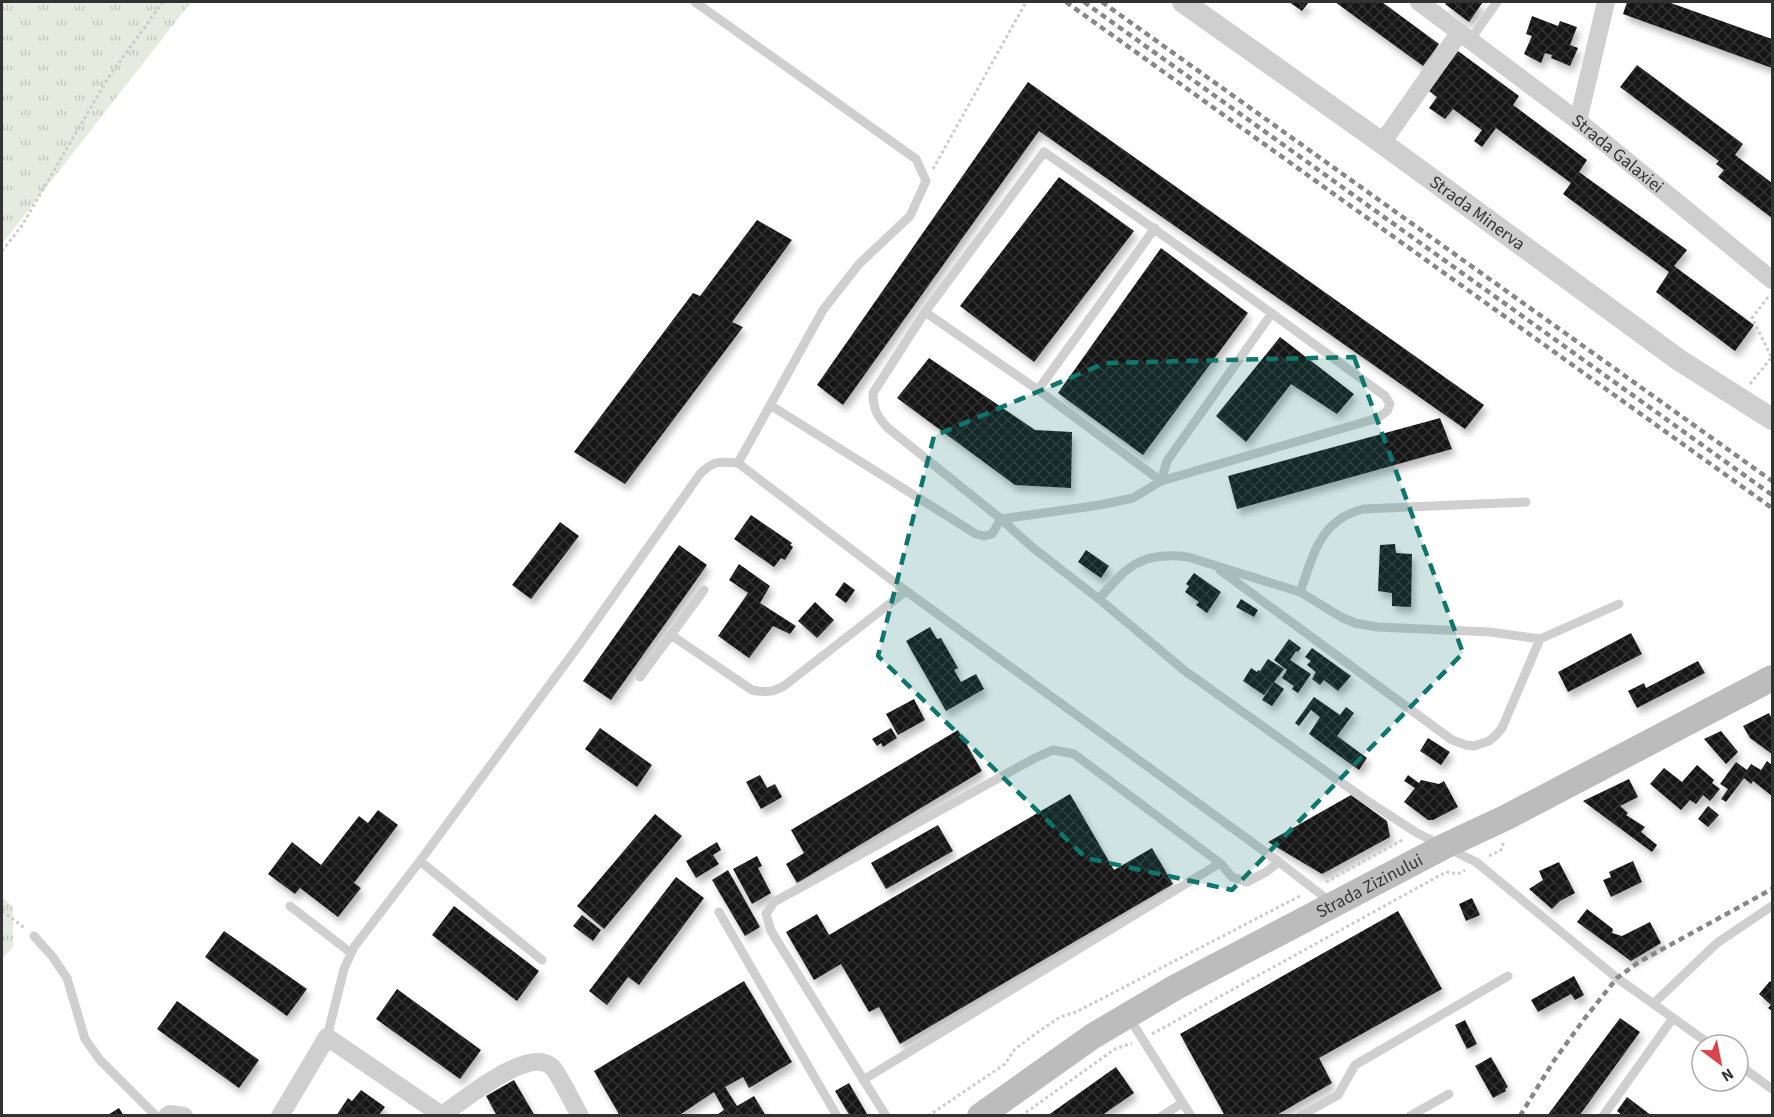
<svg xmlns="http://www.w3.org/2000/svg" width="1774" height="1117" font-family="'Source Sans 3',sans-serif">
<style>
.grass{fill:url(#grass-tufts)}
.building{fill:url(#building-cross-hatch);filter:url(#shadow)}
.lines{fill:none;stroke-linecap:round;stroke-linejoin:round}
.path{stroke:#ccc;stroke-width:3;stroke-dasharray:3 3;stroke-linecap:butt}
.service{stroke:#cfcfcf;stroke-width:9}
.minor{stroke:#cfcfcf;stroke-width:18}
.tertiary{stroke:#cfcfcf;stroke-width:22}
.secondary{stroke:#bcbcbc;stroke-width:26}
.rail{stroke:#878787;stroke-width:4.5;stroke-dasharray:6 4.5;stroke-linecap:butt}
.marked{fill:#0f766e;fill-opacity:0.2;stroke:#0f766e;stroke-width:4.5;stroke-dasharray:12 8;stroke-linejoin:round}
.labels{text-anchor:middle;stroke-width:6;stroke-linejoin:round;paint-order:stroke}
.street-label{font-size:18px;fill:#323232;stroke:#fff}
</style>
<defs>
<pattern id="grass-tufts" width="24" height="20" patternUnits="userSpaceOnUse" patternTransform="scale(1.5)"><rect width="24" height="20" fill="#e5ebdf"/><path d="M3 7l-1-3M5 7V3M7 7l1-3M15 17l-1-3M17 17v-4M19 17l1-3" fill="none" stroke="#c5cac0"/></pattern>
<pattern id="building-cross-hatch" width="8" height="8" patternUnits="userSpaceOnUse" patternTransform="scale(1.5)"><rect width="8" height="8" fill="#191919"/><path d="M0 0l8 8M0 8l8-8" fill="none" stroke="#323232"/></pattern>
<filter id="shadow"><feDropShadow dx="3.5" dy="6" stdDeviation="3" flood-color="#0004"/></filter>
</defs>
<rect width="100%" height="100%" fill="#fff"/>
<path class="grass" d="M2,2H191L2,244Z
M2,897L13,907V947L2,959Z"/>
<path class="building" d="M1289,2H1309L1302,11Z
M1335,2H1382L1439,44L1423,66Z
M1447,2H1483L1469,22L1445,4Z
M1627,2H1668L1772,39V68L1623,14Z
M1532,16L1558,26L1560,21L1577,27L1570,45L1578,48L1570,66L1551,58L1552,55L1545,53L1541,63L1524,54L1532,36L1526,34Z
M1458,51L1519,96L1513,105L1587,160L1579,172L1687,250L1674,266L1754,325L1735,351L1656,292L1669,272L1563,194L1571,183L1496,128L1482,147L1474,141L1482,130L1453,109L1445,119L1429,108L1437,97L1429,91Z
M1637,65L1743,144L1735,155L1772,183V218L1718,177L1724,170L1716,164L1719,161L1620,87Z
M1028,82L1484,405L1465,429L1039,131L843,405L817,385Z
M1059,177L1134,231L1034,362L960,306Z
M757,220L792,240L732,322L743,327L625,484L574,452L693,293L700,296Z
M1161,248L1248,313L1143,455L1058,393Z
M1280,337L1354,394L1337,414L1291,384L1246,442L1216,416Z
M929,358L1035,430L1072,432L1071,488L1015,485L897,398Z
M1440,418L1452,449L1237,509L1228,476Z
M751,515L792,543L790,545L793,547L785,560L781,558L774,567L734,539Z
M560,522L579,536L531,599L512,585Z
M1395,544L1396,553L1412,554L1411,607L1392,606V593L1378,591L1380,545Z
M679,545L707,565L611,700L583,681Z
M1086,550L1109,566L1101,578L1078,562Z
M739,564L770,586L760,603L796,626L790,634L773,626L749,658L718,636L748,593L729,580Z
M1194,573L1221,592L1207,613L1196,605L1199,602L1185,592L1189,586L1186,584Z
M844,582L855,590L846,603L835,595Z
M1241,599L1258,610L1254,617L1236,607Z
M815,602L834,620L817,638L798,621Z
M930,627L937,639L941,638L958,668L954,670L961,682L976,674L984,689L946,711L906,641Z
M1631,633L1642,654L1568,692L1558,672Z
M1289,639L1301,648L1298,652L1296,651L1290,660L1311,674L1298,693L1292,689L1294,686L1282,678L1287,670L1274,660Z
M1312,648L1351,676L1338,691L1324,680L1320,685L1312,679L1316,672L1307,665L1311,661L1305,657Z
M1268,659L1284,669L1264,695L1243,681L1251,668L1257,672L1258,670L1260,671Z
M1698,661L1705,673L1637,708L1628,691L1644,683L1646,688Z
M1274,682L1284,689L1272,706L1262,700Z
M1314,697L1340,715L1346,707L1354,713L1337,736L1367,758L1359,770L1309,734L1320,717L1311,710L1299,726L1295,723Z
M914,699L925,720L898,735L886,714Z
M1769,713L1772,719V754L1750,738L1743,726Z
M600,728L652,765L637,787L585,749Z
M891,728L897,738L883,747L881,743L877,746L872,739Z
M958,730L982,771L797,883L786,864L804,853L791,830Z
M1721,731L1738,752L1726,764L1704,739Z
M1428,738L1450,752L1441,765L1420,751Z
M1767,761L1772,765V796L1753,781L1751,784L1744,778L1726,802L1721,799L1728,789L1720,784L1736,762L1747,770L1751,764L1761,770Z
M1697,765L1714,780L1712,783L1720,789L1710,801L1703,795L1696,804L1690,800L1681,810L1650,784L1664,768L1682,782Z
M760,775L767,788L775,784L782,797L761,809L746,782Z
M1408,775L1419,783L1421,780L1439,784L1444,781L1458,807L1433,820H1428L1404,802L1415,788L1404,781Z
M1629,779L1638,797L1620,806L1628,813L1626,815L1645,827L1641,832L1657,845L1652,852L1583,801Z
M1070,794L1114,870L1152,848L1173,884L900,1044L879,1007L869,1012L841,964L814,980L786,932L817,914L829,935Z
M1351,795L1387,821L1390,837L1322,874L1268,842Z
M1708,806L1719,815L1708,827L1698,819Z
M378,810L398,825L354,883L361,888L338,917L300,888L295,894L268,874L292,842L321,865L359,816L368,823Z
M655,814L682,836L604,929L577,906Z
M938,825L953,851L886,889L871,863Z
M717,842L721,850L713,855L719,864L696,878L686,861Z
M757,856L762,866L758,868L771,893L752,904L733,869Z
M1633,861L1642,882L1611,897L1603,880L1611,877L1609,872Z
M1559,862L1575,893L1560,901L1552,909L1529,889L1543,880L1539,871Z
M728,870L760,927L745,936L712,880Z
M676,877L704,898L639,985L628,977L607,1005L589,991Z
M1472,898L1480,915L1466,921L1459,904Z
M454,906L539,971L517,1001L432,935Z
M1587,909L1613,929L1612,933L1622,936L1650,922L1661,943L1631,961L1577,922Z
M1398,911L1442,989L1319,1058L1332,1083L1275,1116H1225L1180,1034Z
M582,915L601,930L593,941L573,926Z
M224,931L307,989L287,1016L205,957Z
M1574,976L1584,995L1575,1000L1571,994L1538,1012L1531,1000Z
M744,981L792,1062L749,1088L743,1077L725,1087L737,1106L754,1096L766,1116H715L724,1110L714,1092L678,1116H620L594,1071Z
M1770,981L1772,983V1011L1768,1008L1771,1005L1759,994Z
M397,989L481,1050L460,1079L376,1019Z
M177,1001L259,1060L239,1088L157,1029Z
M1620,1018L1640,1032L1579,1116H1547Z
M1465,1020L1477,1044L1467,1049L1455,1025Z
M1491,1057L1508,1087L1505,1089L1506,1091L1493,1098L1475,1066Z
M1116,1067L1134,1093L1101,1116H1047Z
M514,1080L535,1116H497L486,1096Z
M849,1083L867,1114L863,1116H850L835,1091Z
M361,1090L385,1107L378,1116H336L348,1098L352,1101Z
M1627,1097L1652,1116H1623L1617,1111Z
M119,1108L124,1116H106Z"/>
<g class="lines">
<path class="path" d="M933,169L1026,2
M2,251L21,227L108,78L163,2
M1768,297L1752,318L1772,358
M1750,384L1772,357
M1489,856L1501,850L1504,841
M1326,882L1404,839
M2,911L26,929
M1152,1034L1446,872L1458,874L1465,870
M928,1116L1005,1064L1015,1049L1038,1032L1060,1017L1076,1012L1302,895
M1021,1116L1115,1049L1132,1043"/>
<path class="service" d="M695,2L916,159L926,181L910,216L859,264L823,310L738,463L906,591L1279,862L1332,903
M1471,39L1497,2
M925,312L1044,152C1159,231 1272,313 1385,396L1390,404L1387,411L1378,418L1161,481L1133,498L1100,505L1001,519
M1038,390L1155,228
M770,405L976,534L984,536L992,534L1001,519
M1161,481L1038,390L925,312L873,393C873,408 877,417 888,428L1001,519L1032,547L1099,599L1185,671L1366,800L1417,833L1476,862L1617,978L1711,1045
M1161,481L1167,461L1272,313
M1220,570L1452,740L1466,745L1474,746L1489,741L1496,735L1502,728L1540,639
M1300,592C1314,554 1319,521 1363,509L1526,502
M1099,599C1127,566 1142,551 1188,557L1300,592L1341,617L1355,623L1377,627L1490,632L1540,639L1619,604
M671,635L752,690C765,693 773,692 784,686L906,591
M640,677L704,590
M420,861L542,960
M290,906L351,953
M719,912L837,1116
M34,936L52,956L67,978L85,1039L100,1060L156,1116
M1653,1004L1717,943L1772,906
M1128,1016L1191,1116
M327,1037L344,969L354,947L420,861L579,645L700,474C713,461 719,461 738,463
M1738,1064L1772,1089
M863,1080L1220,863
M886,1116L771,931L766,914L774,902L1035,758L1053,750L1074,754L1220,863L1232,877L1247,882L1266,872L1279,862
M1162,1116L1182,1103
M1300,1116L1338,1095L1355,1065L1508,976
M1410,1116L1449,1094
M1603,1116L1673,1018"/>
<g class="minor">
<path id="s1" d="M1419,2L1578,121L1772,280"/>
<path d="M1578,121L1606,2"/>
<path d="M1382,143L1460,32"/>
<path d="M442,1115C463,1101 529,1045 552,1067C559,1074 574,1105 580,1116"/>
<path d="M167,1116L170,1114L184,1116"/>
<path d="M280,1116L327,1037L443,1116"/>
</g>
<path class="tertiary" id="s2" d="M1183,2L1382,143L1679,360L1772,419"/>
<path class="secondary" id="s3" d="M980,1116L1093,1036L1176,987L1445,846L1507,817L1772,678"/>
<path class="rail" d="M1066,2L1772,508
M1084,2L1772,495
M1102,2L1772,481
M1520,1116L1553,1062L1585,1018L1617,978L1639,962L1772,889"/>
</g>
<path class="marked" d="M1354,357L1463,653L1232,890L1086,858L878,656L934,436L1105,363Z"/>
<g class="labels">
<g class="street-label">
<text dy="6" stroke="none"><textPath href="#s1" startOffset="250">Strada Galaxiei</textPath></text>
<text dy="6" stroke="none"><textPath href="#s2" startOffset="362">Strada Minerva</textPath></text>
<text dy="6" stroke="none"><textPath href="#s3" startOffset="453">Strada Zizinului</textPath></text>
</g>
</g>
<rect width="1774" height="1117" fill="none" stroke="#323232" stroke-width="6"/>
<g transform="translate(1720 1063) rotate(148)"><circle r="28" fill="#ffffff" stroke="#adadad" stroke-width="1.5"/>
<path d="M0-4.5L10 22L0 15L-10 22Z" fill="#d9444b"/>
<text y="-9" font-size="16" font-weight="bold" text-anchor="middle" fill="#323232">N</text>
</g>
</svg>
